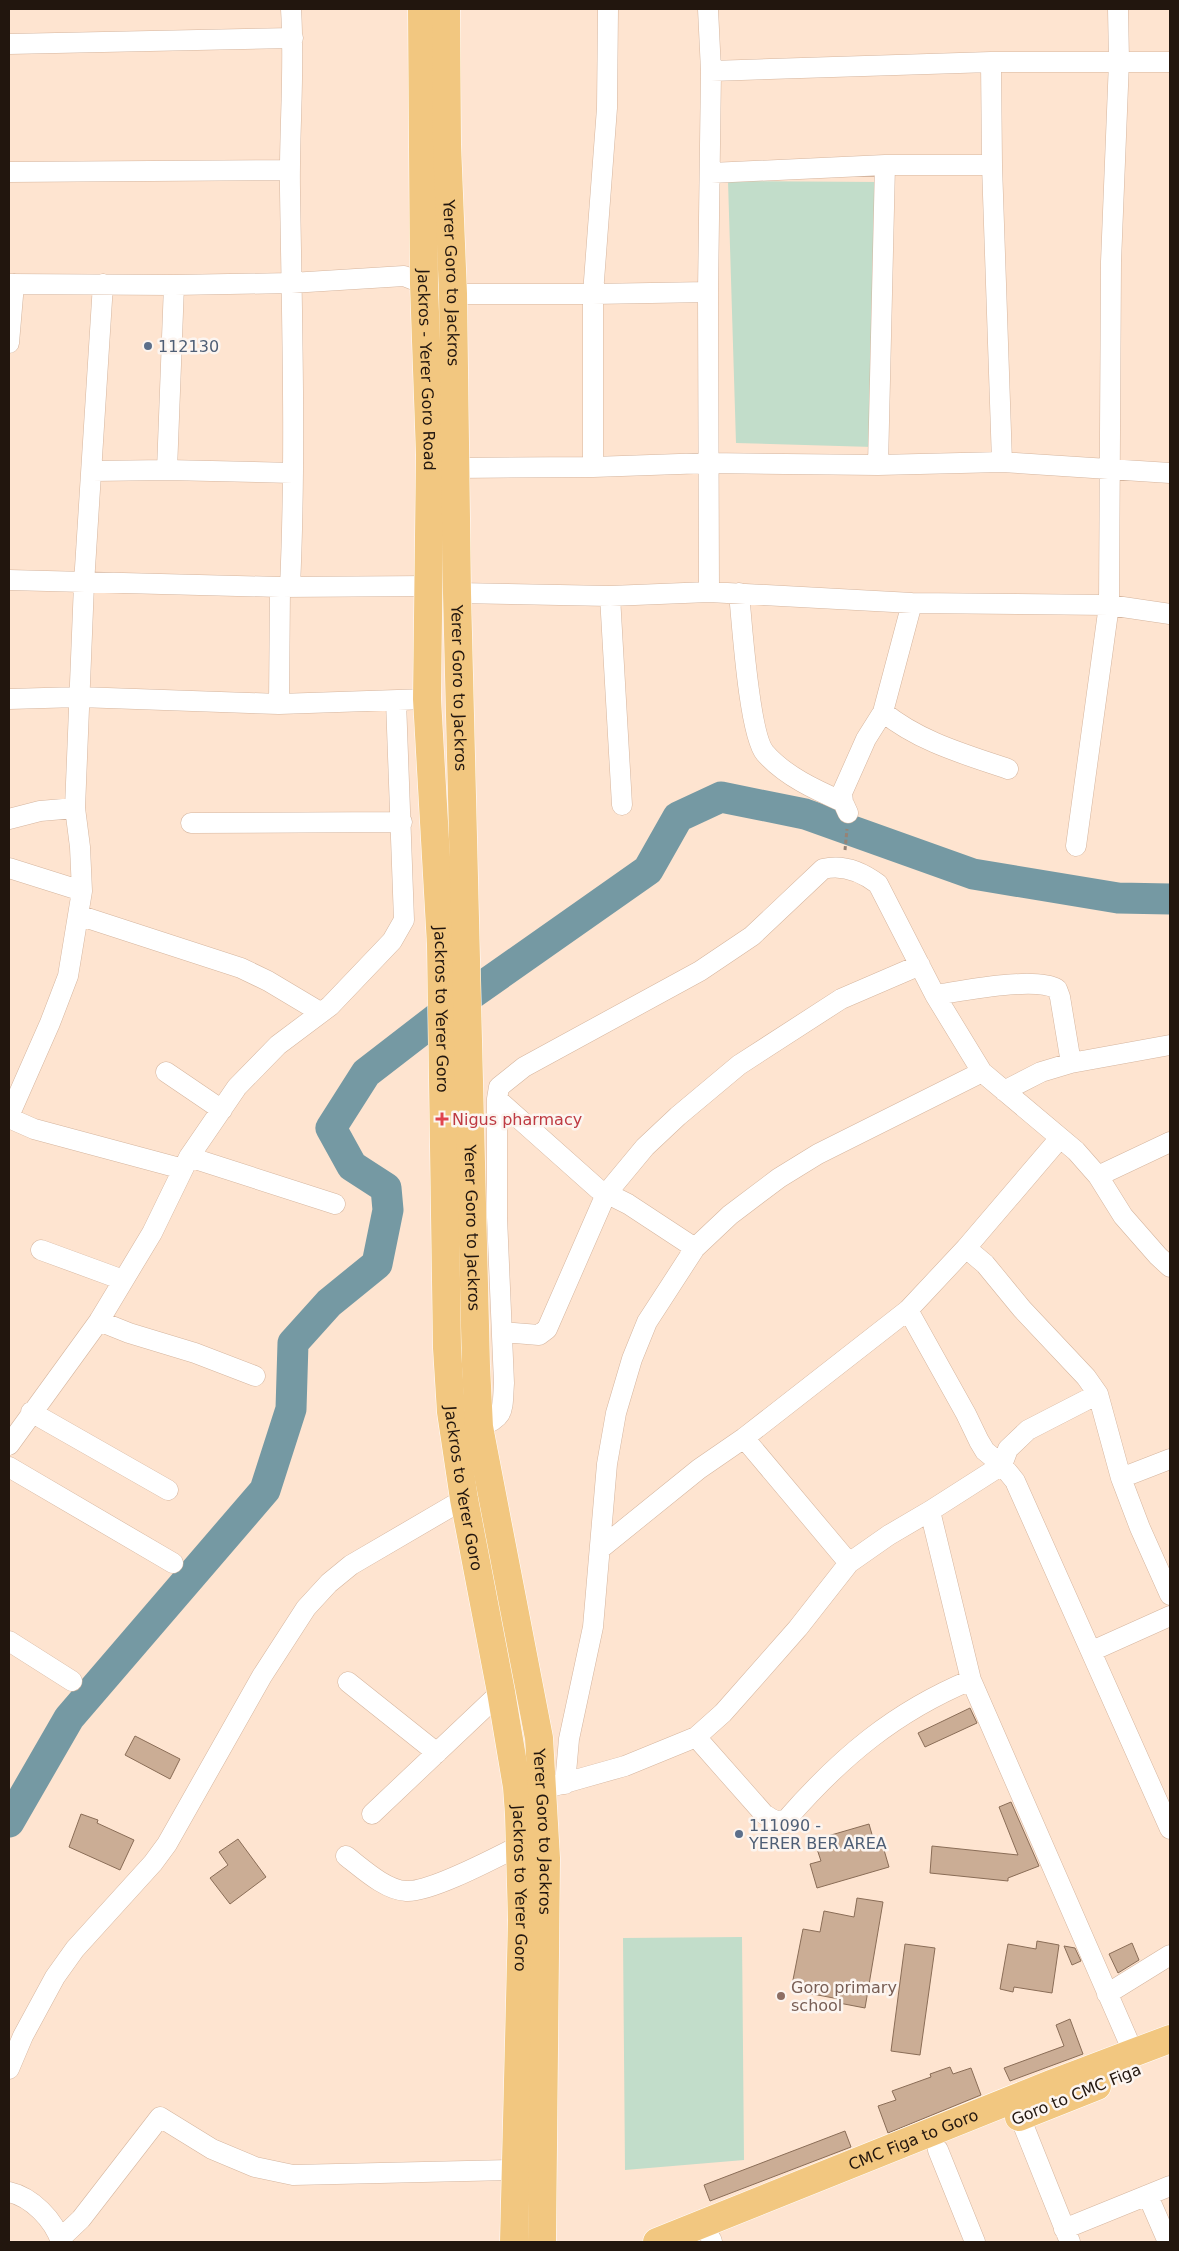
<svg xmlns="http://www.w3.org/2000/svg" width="1179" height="2251" font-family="'DejaVu Sans',sans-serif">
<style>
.green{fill:#c2ddca}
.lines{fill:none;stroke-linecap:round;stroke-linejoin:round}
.river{stroke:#7599a3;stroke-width:31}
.building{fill:#cbad95;stroke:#8a6d57}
.minor-casing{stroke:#d5b59e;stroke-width:21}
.primary-casing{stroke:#fff;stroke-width:29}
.path{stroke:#978375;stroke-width:3;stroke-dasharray:4 2.5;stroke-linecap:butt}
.minor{stroke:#fff;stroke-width:20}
.primary{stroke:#f2c780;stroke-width:28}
.service-dot{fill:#5c6f8a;stroke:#fcf5f0;stroke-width:2}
.health-dot{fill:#e0444e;stroke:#fcf5f0;stroke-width:2}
.education-dot{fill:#8d6e63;stroke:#fcf5f0;stroke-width:2}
.labels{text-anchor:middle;stroke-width:5;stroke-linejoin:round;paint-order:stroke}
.street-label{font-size:16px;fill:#22160e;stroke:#fcf5f0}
.service-label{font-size:16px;fill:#4e5e75;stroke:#fcf5f0;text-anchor:start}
.health-label{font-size:16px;fill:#be3a42;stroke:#fcf5f0;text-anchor:start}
.education-label{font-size:16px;fill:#785e54;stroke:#fcf5f0;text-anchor:start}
</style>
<rect width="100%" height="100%" fill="#fee4d0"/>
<path class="green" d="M728,181L880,182L873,447L736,443Z
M742,1937L744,2160L625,2170L623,1938Z"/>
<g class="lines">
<path class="river" d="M9,1822L69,1718L265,1490L291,1409L293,1343L329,1303L377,1264L388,1210L386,1188L352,1166L331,1128L366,1073L436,1019L648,870L678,817L721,797L805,814L973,874L1118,898L1170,899"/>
</g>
<path class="building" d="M970,1708L977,1723L925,1747L918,1733Z
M135,1736L180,1759L170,1779L125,1755Z
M1011,1802L1039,1866L1008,1878V1881L930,1873L932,1846L1018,1855L999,1807Z
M81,1814L98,1820L97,1823L134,1840L120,1870L69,1847Z
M869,1824L875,1845L882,1843L889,1867L817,1888L810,1864L821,1861L814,1840Z
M238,1839L266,1877L230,1904L210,1878L228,1865L219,1852Z
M857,1898L883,1902L865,2008L839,2003V1999L791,1990L803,1929L820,1932L824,1911L854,1917Z
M1037,1941L1059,1945L1052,1993L1014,1987L1013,1992L1000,1989L1008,1944L1036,1949Z
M1132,1943L1139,1960L1118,1973L1109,1954Z
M905,1944L935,1948L920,2055L891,2051Z
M1064,1946L1075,1948L1081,1961L1072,1965Z
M1070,2019L1083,2054L1010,2081L1004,2068L1064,2046L1056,2025Z
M950,2067L953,2074L971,2068L981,2095L888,2133L878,2106L896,2100L892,2091L931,2077L930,2074Z
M845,2131L851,2147L710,2201L704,2185Z"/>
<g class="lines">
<defs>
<path id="minor" d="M708,9L711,71L708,292L709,592
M9,44L293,38
M991,62L992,165L1002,462
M711,71L991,62H1170
M9,172L290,170
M711,173L885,165H992
M9,284L174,285L291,283L404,276L424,284
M174,285L167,470L293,473
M453,294H593L708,292
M9,343L14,284
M878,465L885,165
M593,467V294L607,108L608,9
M455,468L593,467L708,463L878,465L1002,462L1170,473
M92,471L167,470
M9,580L280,587L430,586
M290,587C296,455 292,323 290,190C289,130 295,69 291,9
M457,593L610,596L709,592L912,603L1109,605L1170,614
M739,593C742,623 749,734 765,753C785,776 816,790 843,802
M610,596L622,805
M9,699L79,697L279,704L427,699
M279,704L280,587
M883,712C920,742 964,754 1008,769
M848,813L843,802L842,793L866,739L883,712L912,603
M9,819L40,811L75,808
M191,823L402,822
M1076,846L1109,605L1111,262L1119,61L1118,9
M9,868L82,891
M78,915L241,968L268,981L320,1012
M935,995C963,991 1035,976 1057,989L1060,997L1071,1063
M166,1072L222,1110
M1004,1091L1041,1072L1071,1063L1170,1045
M497,1099L598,1189L628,1204L695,1248
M9,1116L50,1023L68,976L82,891L80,847L75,808L84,584L103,284
M9,1118L34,1129L183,1169
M189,1157L335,1204
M1098,1176L1170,1142
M966,1248L985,1264L1022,1309L1086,1377L1098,1394L1121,1478L1140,1528L1170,1595
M41,1250L123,1280
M908,1310L966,1414L979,1441L985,1451L1002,1465L1015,1481L1170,1829
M99,1321L129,1333L195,1353L255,1376
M502,1332L539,1335L547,1329L606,1194L645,1147L678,1116L739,1065L841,999L920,965
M31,1412L168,1490
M479,1427C506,1417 502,1410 504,1383L497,1217V1099L499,1087L524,1067L700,971L752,936L823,869C843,864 862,872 878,884L935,995L982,1072L1076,1151L1098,1176L1123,1216L1158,1256L1170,1267
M744,1438L849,1563
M9,1445L99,1321L152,1233L189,1157L237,1087L278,1045L330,1006L392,941L404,920L396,701
M9,1467L173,1563
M1121,1478L1170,1459
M930,1511L971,1680L1134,2054
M600,1549L699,1469L744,1438L908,1310L966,1248L1060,1138
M9,1641L72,1681
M1092,1651L1170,1616
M348,1682L437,1753
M696,1737L764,1814L775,1821L786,1820C840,1758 894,1712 971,1680
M565,1784L569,1739L593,1627L607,1464L616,1413L632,1359L647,1322L695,1248L730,1215L779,1178L818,1154L982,1072
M554,1786L625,1766L696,1737L723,1713L798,1628L849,1563L889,1535L930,1511L1002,1465L1008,1449L1028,1430L1098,1394
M372,1814L501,1692
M346,1856C362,1868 385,1890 406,1891C430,1893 497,1857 521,1845
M1107,1994L1170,1955
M9,2069L23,2036L55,1977L75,1949L153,1863L167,1844L262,1676L306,1608L329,1583L351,1565L464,1499
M1020,2117L1070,2242
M938,2150L975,2242
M9,2192C32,2197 54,2220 61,2242
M1148,2196L1168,2242
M1064,2229L1170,2186
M60,2239L81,2219L160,2117L212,2149L255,2167L293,2175L515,2170
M711,2239L712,2242"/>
<g id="primary">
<path id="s1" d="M422,9L424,284L430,455L427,699L441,945L447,1348L451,1412L464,1499L501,1692L517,1787L519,1814L522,1920L514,2242"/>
<path id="s2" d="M446,9L447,144L453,294L457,593L476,1366L479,1427L539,1738L546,1858L542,2242"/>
<path d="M1019,2117L1097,2086"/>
<path id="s3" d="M657,2242L1051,2084L1170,2039"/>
</g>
</defs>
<use href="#minor" class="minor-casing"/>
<use href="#primary" class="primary-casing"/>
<path class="path" d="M845,850L847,829"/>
<use href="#minor" class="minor"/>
<use href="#primary" class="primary"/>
</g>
<g class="service-dot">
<circle cx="148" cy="346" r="5"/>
<circle cx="739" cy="1834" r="5"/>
</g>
<path class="health-dot" d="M439.5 1111.5h5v5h5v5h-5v5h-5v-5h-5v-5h5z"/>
<circle class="education-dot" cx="781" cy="1996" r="5"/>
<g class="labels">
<g class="street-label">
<text dy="6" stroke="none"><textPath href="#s2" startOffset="274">Yerer Goro to Jackros</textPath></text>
<text dy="6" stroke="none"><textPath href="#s1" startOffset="361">Jackros - Yerer Goro Road</textPath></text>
<text dy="6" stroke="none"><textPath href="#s2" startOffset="679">Yerer Goro to Jackros</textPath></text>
<text dy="6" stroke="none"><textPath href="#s1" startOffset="1001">Jackros to Yerer Goro</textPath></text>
<text dy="6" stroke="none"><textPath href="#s2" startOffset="1219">Yerer Goro to Jackros</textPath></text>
<text dy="6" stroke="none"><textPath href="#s1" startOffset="1481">Jackros to Yerer Goro</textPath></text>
<text dy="6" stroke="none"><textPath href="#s2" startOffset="1829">Yerer Goro to Jackros</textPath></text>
<text dy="6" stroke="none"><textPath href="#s1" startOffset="1886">Jackros to Yerer Goro</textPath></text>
<text transform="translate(1076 2094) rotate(-22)" y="6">Goro to CMC Figa</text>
<text dy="6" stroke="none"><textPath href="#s3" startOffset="276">CMC Figa to Goro</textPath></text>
</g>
<g class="service-label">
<text x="158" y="352">112130</text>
<text x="749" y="1831">111090 -<tspan x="749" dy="18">YERER BER AREA</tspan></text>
</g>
<g class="health-label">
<text x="452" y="1125">Nigus pharmacy</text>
</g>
<g class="education-label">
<text x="791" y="1993">Goro primary<tspan x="791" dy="18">school</tspan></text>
</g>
</g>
<rect width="1179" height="2251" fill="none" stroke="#22160e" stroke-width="20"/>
</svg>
